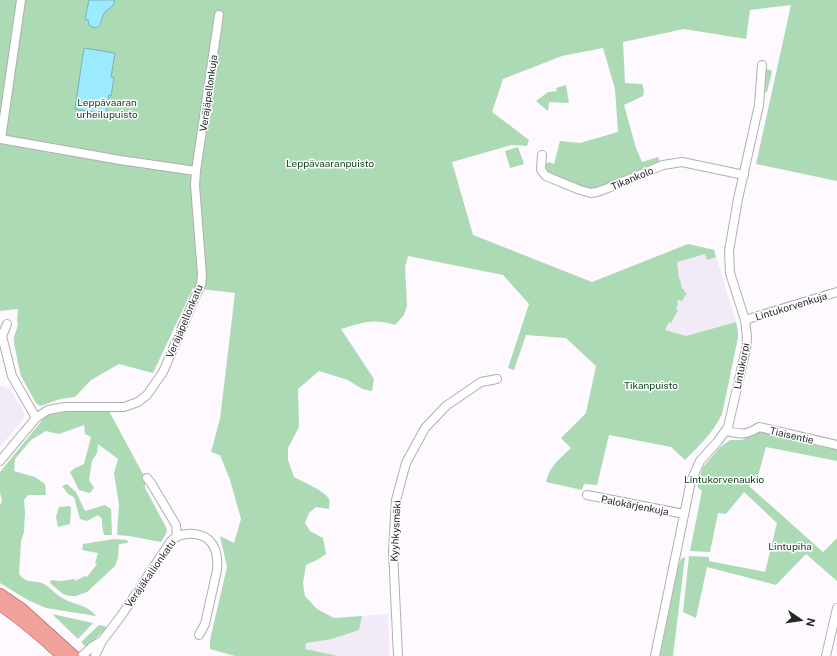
<svg xmlns="http://www.w3.org/2000/svg" width="837" height="656" font-family="'Public Sans',sans-serif">
<style>
.built{fill:#f2eaf6}
.green{fill:#abdab4}
.water{fill:#9ceafd;stroke:#79b0bd}
.lines{fill:none;stroke-linecap:round;stroke-linejoin:round}
.minor-casing{stroke:#b1aeb3;stroke-width:10}
.major-casing{stroke:#a44f46;stroke-width:12}
.minor{stroke:#fff;stroke-width:8}
.major{stroke:#f1a29a;stroke-width:11}
.labels{text-anchor:middle;stroke-width:3;stroke-linejoin:round;paint-order:stroke}
.street-label{font-size:10px;fill:#282729;stroke:#fff}
.park-label{font-size:10px;fill:#114220;stroke:#fff}
</style>
<rect width="100%" height="100%" fill="#fdf9ff"/>
<path class="built" d="M688,244L714,250L736,322L686,336L656,328L631,267Z
M0,386L11,390L23,410L25,417L0,447Z
M388,614L389,634V656H338L304,649L306,642L332,639L359,630L362,616Z"/>
<path class="green" d="M0,0H837V181L756,164L791,5L750,10L746,39L684,29L623,42L625,83L642,84L644,90L643,96L624,105L636,148L642,162L658,157L660,161L597,189L584,188L548,172L545,168L546,164L549,162L554,164L560,141L580,143L618,132L615,89L603,48L562,56L503,79L492,112L529,140L527,146L512,145L452,162L473,235L592,282L688,244L714,250L716,257L707,260L705,254L677,262L679,279H680L682,289H684L685,293H687L682,301L678,300L677,303L678,304L676,309L678,310L671,323L669,322L665,330L686,336L736,322L738,331V338L722,414C713,433 699,446 685,460L671,447L609,435L597,485L584,484L582,490L546,482C549,467 560,458 571,448L561,438L586,413L596,366L566,338L526,335L514,370L508,368L529,304L503,275L408,256L405,267L407,306L404,315L395,325C372,318 363,323 341,329L374,379L372,391L362,389L348,380L319,371L298,389L299,427L288,448V460L294,477C303,482 325,491 329,499C330,502 329,506 329,509L316,507L309,513L305,523L310,531L323,538L326,554L317,560L306,565L303,583L305,596L317,609L334,618L362,616L359,630L332,639L306,643L305,649L338,656H235L210,649V640L227,567L220,536L234,543L241,519L230,480L220,455L211,452L220,419L235,293L193,288L153,373L119,364L91,380L75,397L60,399L40,406L36,403L21,376L19,368L14,343V337L18,325L17,320L18,309L0,311Z
M766,69L771,70L772,72L767,92H764Z
M566,85L569,103L549,102L548,111L536,101L548,92L557,91L556,88Z
M518,147L524,164L510,168L505,151Z
M66,411H109L145,478V488L167,529L166,534L161,542L129,536L117,535L119,505L114,473L118,459L98,444L97,453L92,461L89,480L94,488L90,493L79,490L70,472L75,468L84,464L91,437L85,434L84,425L59,434L46,431L31,440L15,459L14,471L35,477L45,484L46,495H28L24,500L25,512L24,532L21,541L19,574C27,585 35,579 44,584C51,588 56,595 64,599C75,605 88,605 96,616L46,608L26,599L0,583V505L2,501L0,492V472L45,417L55,412Z
M761,430L837,449V461L766,447L758,476L749,486L823,552L837,538V581L806,554L776,585L707,567L696,618L683,612L689,556L709,557V561L765,572L777,523L744,492L726,514L718,513L710,552L690,551L702,491L698,488V480L703,467L719,448L730,440H742Z
M67,484L76,492L85,511L105,505L111,509L112,535H104L102,525V519L98,515L87,521L80,519L74,497L68,494L62,486Z
M70,506L71,508L70,524L58,527L56,517L59,507Z
M114,539L127,540L128,543L119,544L118,558L115,566L87,592L76,596H69L63,594L50,583L51,580L61,581L75,579V581L85,576L87,577L97,564L95,563L98,553L82,550L83,544Z
M685,557L673,656H660L678,567L681,559Z
M52,614L93,623L78,639Z
M99,625L105,626L106,628L87,648L82,643V641Z"/>
<path class="water" d="M89,0H115C113,7 110,8 105,12C100,18 102,34 89,25L88,20L85,19Z
M84,48L115,53L111,77L114,78L111,96L109,95L106,114L75,109Z"/>
<g class="lines">
<defs>
<path id="minor" d="M542,155L541,170L546,176L553,179L580,190L591,193L597,192L608,188L663,165L682,162L744,175
M196,171L219,15
M745,320L837,292
M7,324L2,336L12,376L36,418
M726,431C741,434 745,436 759,427L837,445
M0,461L36,418L48,410L65,407H124L138,402L147,395L163,372L196,295L201,285L202,275L195,185L196,171L120,160L1,139L21,0
M147,478L151,483L176,525L177,535
M587,495L684,514
M82,656L93,646L102,641
M95,656L102,641L121,616L171,541C180,532 198,531 209,540C217,548 218,560 217,570L205,624L199,635
M398,656L393,551L396,500L406,463L425,428L446,406L481,382L497,379
M655,656L691,481L700,461L718,441L728,427L746,349L747,337L745,320L730,273L729,251L738,199L759,105L762,65
M826,656L837,608"/>
<path id="major" d="M0,594L22,609L74,656
M0,605C22,620 42,637 62,656"/>
</defs>
<use href="#minor" class="minor-casing"/>
<use href="#major" class="major-casing"/>
<use href="#minor" class="minor"/>
<use href="#major" class="major"/>
</g>
<g class="labels">
<g class="street-label">
<text transform="translate(208 93) rotate(-82)" y="4">Veräjäpellonkuja</text>
<text transform="translate(632 178) rotate(-23)" y="4">Tikankolo</text>
<text transform="translate(791 306) rotate(-17)" y="4">Lintukorvenkuja</text>
<text transform="translate(184 321) rotate(-67)" y="4">Veräjäpellonkatu</text>
<text transform="translate(741 366) rotate(-79)" y="4">Lintukorpi</text>
<text transform="translate(792 435) rotate(13)" y="4">Tiaisentie</text>
<text transform="translate(635 505) rotate(11)" y="4">Palokärjenkuja</text>
<text transform="translate(395 531) rotate(-87)" y="4">Kyyhkysmäki</text>
<text transform="translate(150 573) rotate(-55)" y="4">Veräjäkallionkatu</text>
</g>
<g class="park-label">
<text x="107" y="106">Leppävaaran<tspan x="107" dy="12">urheilupuisto</tspan></text>
<text x="330" y="167">Leppävaaranpuisto</text>
<text x="651" y="389">Tikanpuisto</text>
<text x="724" y="483">Lintukorvenaukio</text>
<text x="790" y="550">Lintupiha</text>
</g>
</g>
<g transform="translate(801 620) rotate(103)" stroke="#ffffff" stroke-width="3" paint-order="stroke">
<path d="M0-3L7 15L0 10L-7 15Z" fill="#282729"/>
<text y="-6" font-size="11" font-weight="bold" text-anchor="middle" fill="#282729">N</text>
</g>
</svg>
